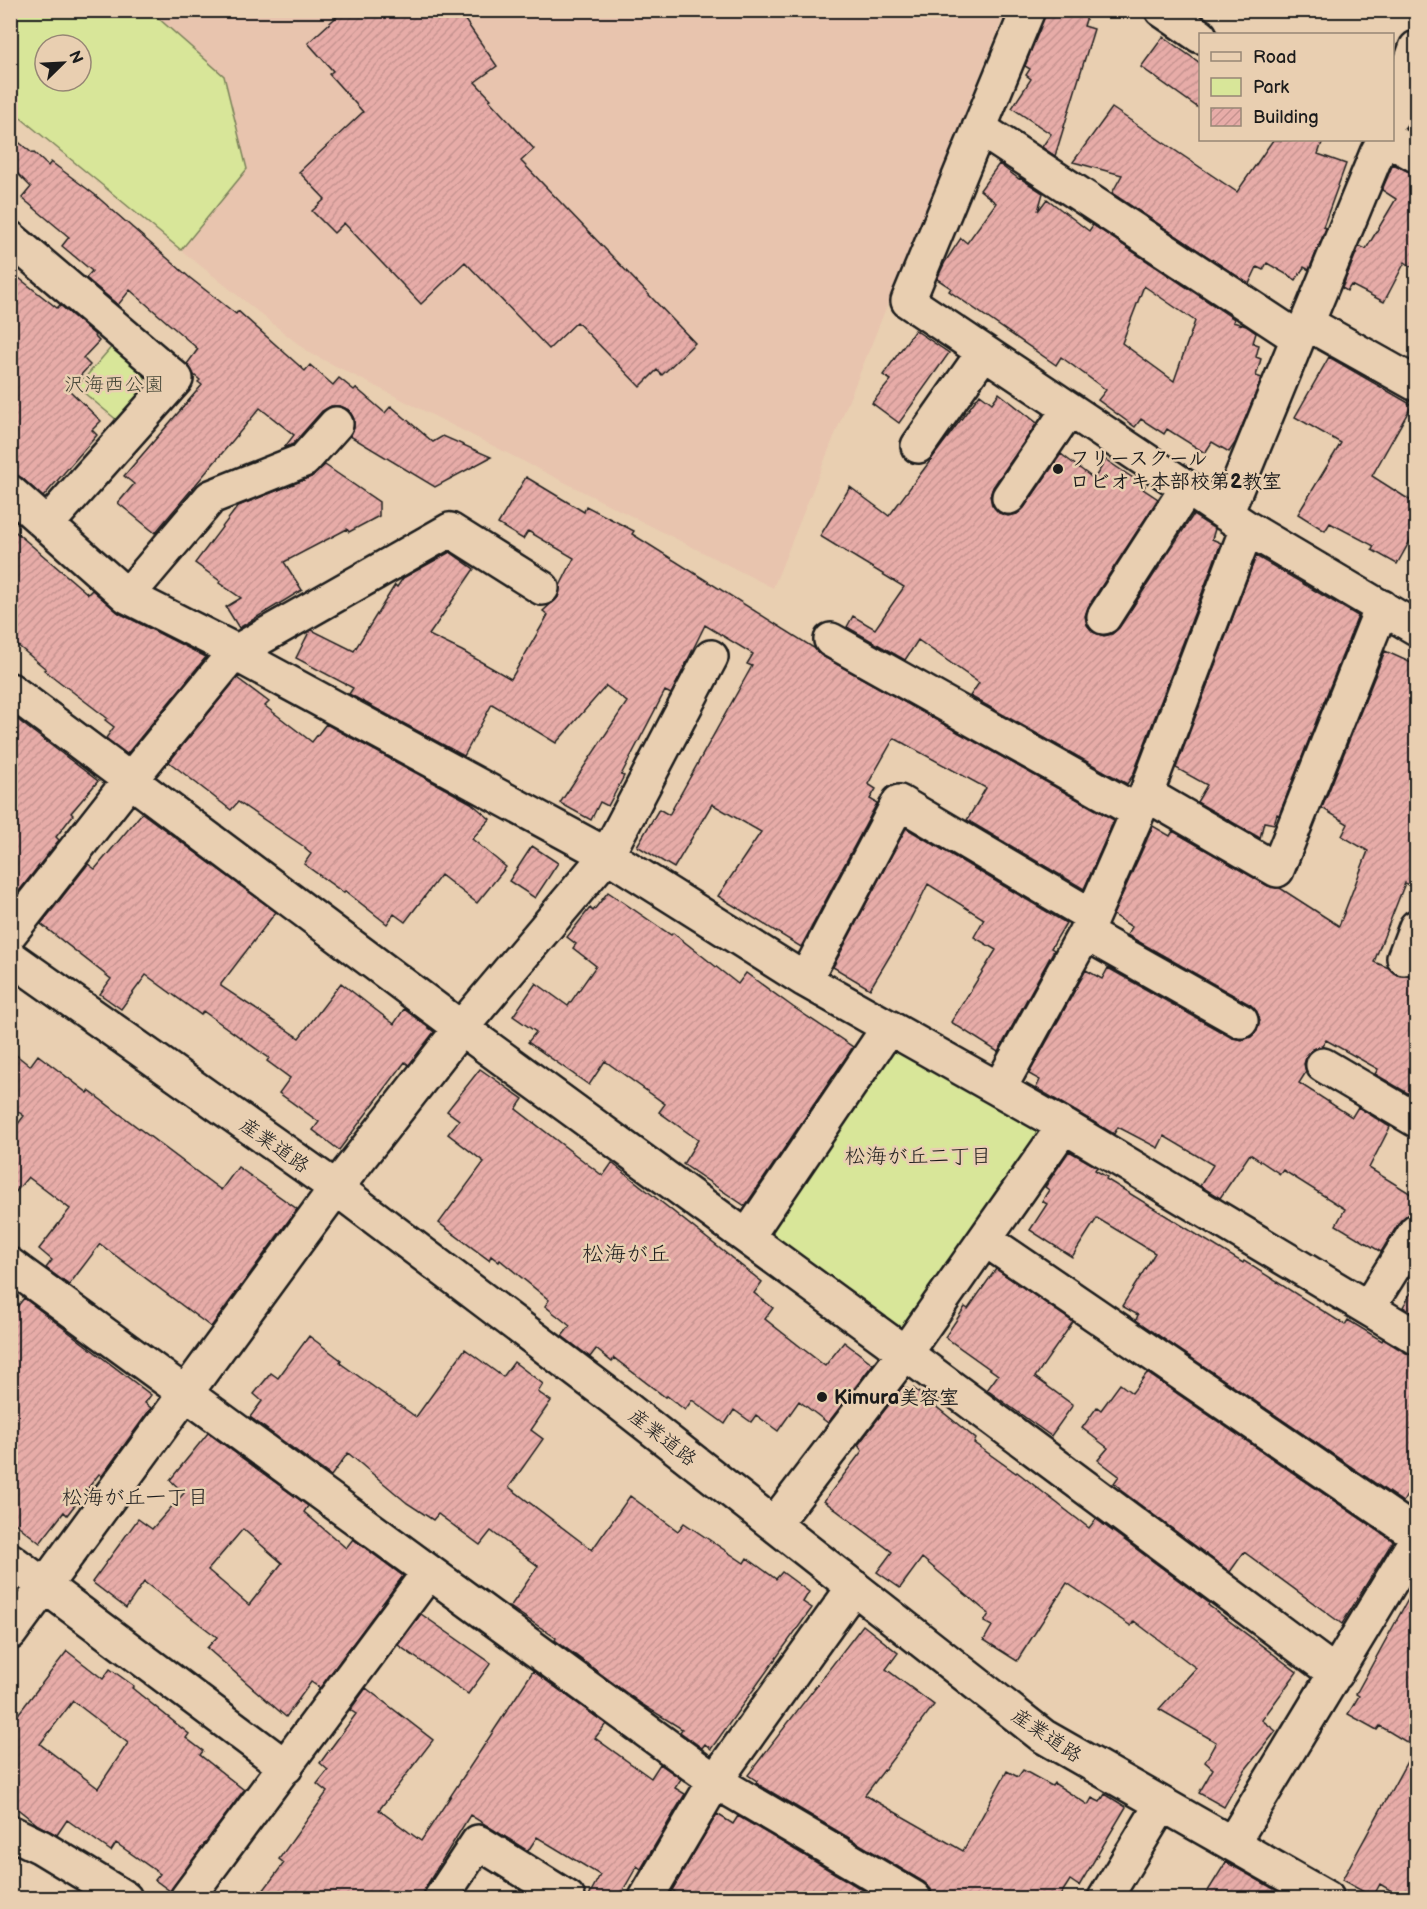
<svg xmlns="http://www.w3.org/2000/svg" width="1427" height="1909" font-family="'Balsamiq Sans','Klee One',sans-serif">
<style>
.built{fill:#e8c4ae}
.park{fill:#d8e699;stroke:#7a815a;stroke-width:1.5;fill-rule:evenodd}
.building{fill:url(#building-hatch);stroke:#1c1c1c;stroke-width:1.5;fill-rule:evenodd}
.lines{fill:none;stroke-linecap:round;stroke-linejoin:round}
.minor-casing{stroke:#1c1c1c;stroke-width:38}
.minor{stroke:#e9cfb1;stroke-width:33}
.poi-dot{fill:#1c1c1c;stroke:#e9cfb1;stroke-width:2}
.labels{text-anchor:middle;stroke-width:5;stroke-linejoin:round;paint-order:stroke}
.park-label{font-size:20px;fill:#424435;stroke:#e9cfb1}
.poi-label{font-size:20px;font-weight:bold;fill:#1c1c1c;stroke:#e9cfb1;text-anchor:start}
.street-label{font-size:20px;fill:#1c1c1c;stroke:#e9cfb1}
.neighbourhood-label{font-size:21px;fill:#1c1c1c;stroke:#e9cfb1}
.quarter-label{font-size:22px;fill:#1c1c1c;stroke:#e9cfb1}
</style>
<defs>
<pattern id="building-hatch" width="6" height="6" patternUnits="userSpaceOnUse" patternTransform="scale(1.5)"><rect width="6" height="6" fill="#e7aca8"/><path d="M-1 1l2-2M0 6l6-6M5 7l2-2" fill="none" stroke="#c69390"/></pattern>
</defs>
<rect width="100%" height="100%" fill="#e9cfb1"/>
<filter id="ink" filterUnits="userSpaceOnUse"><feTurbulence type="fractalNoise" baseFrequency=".0167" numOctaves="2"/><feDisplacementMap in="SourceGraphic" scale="12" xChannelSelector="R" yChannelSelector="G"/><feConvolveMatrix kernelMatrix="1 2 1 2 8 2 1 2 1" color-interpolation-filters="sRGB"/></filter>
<g filter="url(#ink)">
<path class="built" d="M150,11H1006L773,588L308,352L181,250L247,168L224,76Z"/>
<path class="park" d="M10,11H150L224,76L247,169L181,250L11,110ZM45,45H81V81H45Z
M114,344L146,373L143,390L118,421L77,387Z
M889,1027L1064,1126L905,1353L747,1237Z"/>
<path class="building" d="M344,10H458L497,66L475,82L491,99L489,100L534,149L521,161L695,343L662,375L657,370L640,387L577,322L549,349L465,262L421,304L344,223L334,233L312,211L325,199L299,172L363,112L329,74L333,71L308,43Z
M1046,10H1089L1084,26L1094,29L1055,156L1042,147L1051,134L1012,108L1031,79L1026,75L1030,69L1025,66Z
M1163,37L1200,63V109L1141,67Z
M1112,108L1237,192L1273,140H1323L1318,154L1346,164L1323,227L1326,228L1309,270L1304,267L1296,280L1267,263L1263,270L1257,267L1249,284L1112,193L1122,175L1073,162Z
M10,135L32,153L33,152L48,166L51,162L94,194L190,278L236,314L238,311L305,371L310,365L333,385L339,378L354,390L356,388L385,413L391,406L433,442L443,436L491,457L435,487L350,436L354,428V419L349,410L340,406H331L322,411L293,444L284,448L294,435L260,408L155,533L118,503L134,484L124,476L202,385L198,382L200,380L194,375L187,364L198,349L130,290L118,305L86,278L92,271L62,246L69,237L22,198L31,187L10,166Z
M999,164L1019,179L1020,178L1043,193L1038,211L1047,199L1089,231L1093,225L1234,319L1233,322L1246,326L1256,333L1253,343L1259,345L1256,357L1261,359L1256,376L1262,378L1235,443L1229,452L1212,442L1205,453L1167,429L1164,434L1141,419L1135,427L1098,400L1106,390L1061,357L1056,365L949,291L951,288L937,279L945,262L961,238L967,243L996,203L980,190ZM1144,286L1195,321L1174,381L1122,343Z
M1393,164L1407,171L1416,174V270L1405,262L1384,302L1351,285L1347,291L1342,288L1359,246L1366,249L1396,199L1382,190Z
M10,271L57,308L60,305L95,335L94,336L99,341L83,358L90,365L68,389L101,421L92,430L97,435L43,497L22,478L10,474Z
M915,330L949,353L899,423L872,403L891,380L883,375Z
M1329,357L1412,405L1372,476L1416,504V530L1397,564L1372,550L1374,546L1330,523L1325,531L1298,514L1341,443L1295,417Z
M999,393L1037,423L993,487L990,496L992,505L999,513L1008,516L1017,514L1024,508L1061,454L1094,479L1106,460L1145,486L1143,489L1158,499L1088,607L1085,616L1087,625L1093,632L1104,636L1112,634L1119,628L1193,515L1215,529L1212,539L1221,543L1133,775L1127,784L970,696L979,683L918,640L905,660L847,627L853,616L875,629L904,587L820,536L850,487L889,516L980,394L992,403Z
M325,465L379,502V516L349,532L347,529L284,562L302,590L239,628L226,607L241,598L219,583L220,581L195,563L238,506L311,477Z
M526,477L584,512L586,506L634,531L632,534L814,648L822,656L1114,820L1084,889L967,820L986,788L894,738L868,784L876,789L870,799L877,803L801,947L718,896L761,832L712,804L674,868L637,846L659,809L669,815L752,666L747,664L753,654L705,625L671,694L665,691L621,775L624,776L608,806L600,802L591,820L560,803L627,702L606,686L556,743L492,704L464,756L349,694L353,688L296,658L309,632L312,630L354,651L395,585L397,587L403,578L450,552L474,569L429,635L462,651L511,679L548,615L543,611L558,597L560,586L574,558L528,531L523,539L498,524Z
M10,527L88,594L92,590L119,613L206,657L127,754L106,738L114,727L105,720L107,718L44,670L46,669L10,639Z
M1256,556L1358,616L1279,815L1277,814L1274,824L1264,822L1260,838L1197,802L1207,785L1176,768Z
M1385,651L1416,665V869L1410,885L1405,883L1374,962L1389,968L1397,975L1408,976L1416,980V1098L1375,1074L1378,1069L1326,1040L1322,1046L1313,1049L1307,1055L1304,1064L1306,1072L1299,1083L1352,1117L1358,1107L1390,1127L1369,1168L1416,1197V1212L1407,1215L1400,1221L1381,1252L1336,1225L1345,1209L1283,1170L1280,1174L1250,1154L1220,1198L1200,1186L1213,1165L1164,1136L1158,1148L1118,1127L1114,1134L1036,1088L1040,1080L1029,1074L1086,970L1102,979L1108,968L1232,1038L1242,1040L1251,1037L1257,1031L1260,1020L1257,1012L1251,1005L1127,935L1132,927L1113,915L1153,826L1170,836L1173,831L1268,886L1280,888L1339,926L1368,851L1342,836L1348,824L1322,808Z
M237,678L269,702L265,706L312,742L326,724L471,803L490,819L472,839L506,867L477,903L441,875L405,922L394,914L387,924L345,891L344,893L304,864L311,854L305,849L306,848L238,802L231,810L169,762Z
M10,714L98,781L71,813L73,815L56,837L59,840L12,900Z
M142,813L276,912L221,984V986L299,1038L341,983L394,1024L404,1009L434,1032L409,1065L405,1062L339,1150L313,1130L319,1122L279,1093L290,1078L267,1061L269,1058L203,1011L201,1015L146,975L121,1009L100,994L111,979L41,924L88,864L95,869Z
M906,828L1066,923L1051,948L1054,950L998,1052L951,1022L996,950L974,937L984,919L928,884L902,936L870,989L833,967Z
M532,846L558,863L535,898L509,881Z
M608,892L671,935L673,933L738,984L746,973L793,1007L853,1047L745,1206L683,1164L698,1140L659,1112L665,1104L605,1061L589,1085L528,1042L536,1032L513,1016L536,983L568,1006L596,966L573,948L576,944L567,937L590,908L593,911Z
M10,1050L30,1066L38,1055L88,1093L89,1091L221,1190L238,1167L297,1209L211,1327L100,1244L69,1285L46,1268L52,1260L39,1249L70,1209L28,1177L10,1199V1134L24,1116L10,1106Z
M480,1069L523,1099L516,1109L603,1176L612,1163L762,1282L754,1293L773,1308L765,1319L825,1366L844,1342L873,1364L828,1423L799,1401L778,1431L756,1415L751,1422L734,1410L725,1424L692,1400L685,1410L667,1396L665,1397L614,1358L612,1362L596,1349L590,1357L562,1336L570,1326L545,1306L549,1300L500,1260L499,1262L491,1256L489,1260L439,1223L484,1162L448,1134L459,1120L447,1111Z
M1069,1151L1097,1167L1095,1170L1107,1177L1106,1179L1243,1263L1244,1261L1345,1325L1348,1320L1382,1341L1383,1339L1406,1353L1416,1356V1479L1403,1502L1136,1320L1138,1315L1122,1306L1155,1253L1097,1218L1072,1257L1030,1230L1047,1204L1042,1201L1049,1190L1045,1187Z
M996,1269L1073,1322L1035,1377L1073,1405L1051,1436L987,1390L998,1375L945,1337L965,1307L968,1309Z
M1416,1284V1315L1403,1307Z
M24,1298L151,1395L145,1403L151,1408L102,1476L99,1474L67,1515L64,1512L40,1543L10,1519V1316Z
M309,1336L341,1360L340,1363L416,1417L465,1349L503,1377L514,1362L543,1384L538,1392L551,1401L531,1430L543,1439L509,1487L592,1550L630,1496L678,1531L684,1523L744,1563L747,1558L776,1579L782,1572L809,1592L803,1602L812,1608L711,1749L705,1744L702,1748L680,1732L682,1729L643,1705L555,1640L556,1638L510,1607L538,1566L491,1531L480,1545L438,1514L433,1520L407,1503L348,1453L331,1476L250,1417L262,1401L254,1394L271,1373L278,1378Z
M1147,1373L1393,1541L1342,1624L1244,1552L1230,1572L1119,1489L1120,1488L1114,1483L1119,1476L1098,1460L1108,1448L1082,1428L1097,1407L1101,1410L1120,1384L1132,1393Z
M903,1386L910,1391L913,1388L976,1439L974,1443L1016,1473L1017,1472L1089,1528L1096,1519L1209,1603L1208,1605L1297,1672L1262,1720L1276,1731L1245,1770L1224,1807L1199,1793L1213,1769L1205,1762L1216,1742L1159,1709L1196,1668L1134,1621L1131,1626L1067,1583L1017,1661L984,1640L992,1626L984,1622L989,1614L922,1558L900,1588L877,1572L892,1552L824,1501L862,1451L858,1445Z
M208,1433L308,1506L304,1512L346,1548L353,1539L403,1576L320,1688L311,1682L286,1717L207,1648L217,1637L144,1582L126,1608L92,1582L138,1519L152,1529L184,1493L170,1480ZM243,1529L282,1563L249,1605L208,1570Z
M1416,1585V1899H1405L1380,1884L1373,1897L1342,1880L1415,1747L1380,1726L1377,1730L1348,1714L1359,1696L1356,1694Z
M421,1614L491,1663L468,1694L398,1645Z
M863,1625L898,1653L886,1669L934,1705L865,1795L963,1851L1007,1771L1018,1777L1023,1770L1052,1786L1054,1783L1088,1805L1092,1798L1100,1802L1105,1794L1126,1807L1079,1886L1070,1880L1058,1899H933L931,1889L924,1882L756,1783L757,1781L748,1775Z
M67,1651L103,1679L110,1669L134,1686L132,1688L189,1734L186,1738L203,1751L200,1755L244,1790L170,1891L155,1880L160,1874L116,1843L111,1851L67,1820L57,1835L38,1825L10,1803V1721L12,1722ZM73,1701L128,1743L98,1788L40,1744Z
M533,1671L606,1724L595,1738L651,1778L660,1764L681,1779L675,1788L685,1794L641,1869L637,1866L618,1899H587L600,1875L537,1837L528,1851L470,1815L425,1888L423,1899H257L284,1863L279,1859L327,1792L317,1784L328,1770L320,1763L356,1714L350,1710L366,1688L433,1740L379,1810L421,1841Z
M717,1814L733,1824L738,1816L878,1899H685L672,1890Z
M1226,1862L1281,1893L1289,1899H1203Z"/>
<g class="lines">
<defs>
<path id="minor" d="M1028,10L908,301L1247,528L1416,628
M1162,10L1200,36
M1392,116L1416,48
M979,128L1298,338
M1389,140L1416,155
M10,238L176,379L47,524
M1307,323L1416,384
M918,446L984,352
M10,492L127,596L232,649L234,653L607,855L805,980L1064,1126L1416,1337
M1009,497L1069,409
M1226,514L1298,338L1307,323L1377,153L1384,140
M127,596L211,497L304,460L336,424
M1104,617L1187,488
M831,640L1138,812
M10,690L461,1028L905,1353L1336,1674
M1146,794L1277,870L1382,607
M10,933L130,780L234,653L450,530L542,588
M1085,933L1241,1021
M10,957L336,1188L613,1398L1043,1736L1327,1898
M1404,958L1416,927
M805,980L899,802L1092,916
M1323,1065L1416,1120
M999,1089L1085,933L1146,794L1247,528
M747,1237L889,1027
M986,1240L1416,1534
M10,1265L715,1781L914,1898
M1368,1308L1416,1231
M774,1524L905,1353L1064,1126
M10,1560L286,1767
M10,1633L336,1188L461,1028L607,855L711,657
M10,1832L41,1847L125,1898
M1232,1844L1416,1540
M187,1898L429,1572
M441,1898L478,1842L568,1898
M646,1898L715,1781L854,1587
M1105,1898L1162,1804"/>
</defs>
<use href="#minor" class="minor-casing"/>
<use href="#minor" class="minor"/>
</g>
</g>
<g class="poi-dot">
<circle cx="1058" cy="469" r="6"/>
<circle cx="822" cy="1397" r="6"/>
</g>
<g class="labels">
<g class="park-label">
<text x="114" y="391">沢海西公園</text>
</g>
<g class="poi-label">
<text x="1070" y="465">フリースクール<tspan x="1070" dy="23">ロビオキ本部校第2教室</tspan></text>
<text x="834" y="1404">Kimura美容室</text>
</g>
<g class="street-label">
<text transform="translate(275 1145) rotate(35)" y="7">産業道路</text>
<text transform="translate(663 1437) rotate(38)" y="7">産業道路</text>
<text transform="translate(1047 1735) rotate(34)" y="7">産業道路</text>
</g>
<g class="neighbourhood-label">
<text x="918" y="1163">松海が丘二丁目</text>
<text x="135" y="1504">松海が丘一丁目</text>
</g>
<g class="quarter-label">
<text x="626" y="1261">松海が丘</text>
</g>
</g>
<rect width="1427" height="1909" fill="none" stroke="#e9cfb1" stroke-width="36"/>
<rect x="18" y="18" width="1391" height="1873" fill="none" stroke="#1c1c1c" stroke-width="2" filter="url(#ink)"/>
<rect x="1199" y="33" width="195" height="108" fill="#e9cfb1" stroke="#978775" stroke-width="1.5"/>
<rect x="1211" y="52" width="30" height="9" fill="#e9cfb1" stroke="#978775" stroke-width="1.5"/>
<text x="1253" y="63" font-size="18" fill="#1c1c1c">Road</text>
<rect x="1211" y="78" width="30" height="18" fill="#d8e699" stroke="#978775" stroke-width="1.5"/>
<text x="1253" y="93" font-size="18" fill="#1c1c1c">Park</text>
<rect x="1211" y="108" width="30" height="18" fill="url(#building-hatch)" stroke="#978775" stroke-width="1.5"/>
<text x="1253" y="123" font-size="18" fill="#1c1c1c">Building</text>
<g transform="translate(63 63) rotate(66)"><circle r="28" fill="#e9cfb1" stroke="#978775" stroke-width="1.5"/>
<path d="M0-4.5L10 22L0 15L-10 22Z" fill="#1c1c1c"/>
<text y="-9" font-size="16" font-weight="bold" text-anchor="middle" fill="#1c1c1c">N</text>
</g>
</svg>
